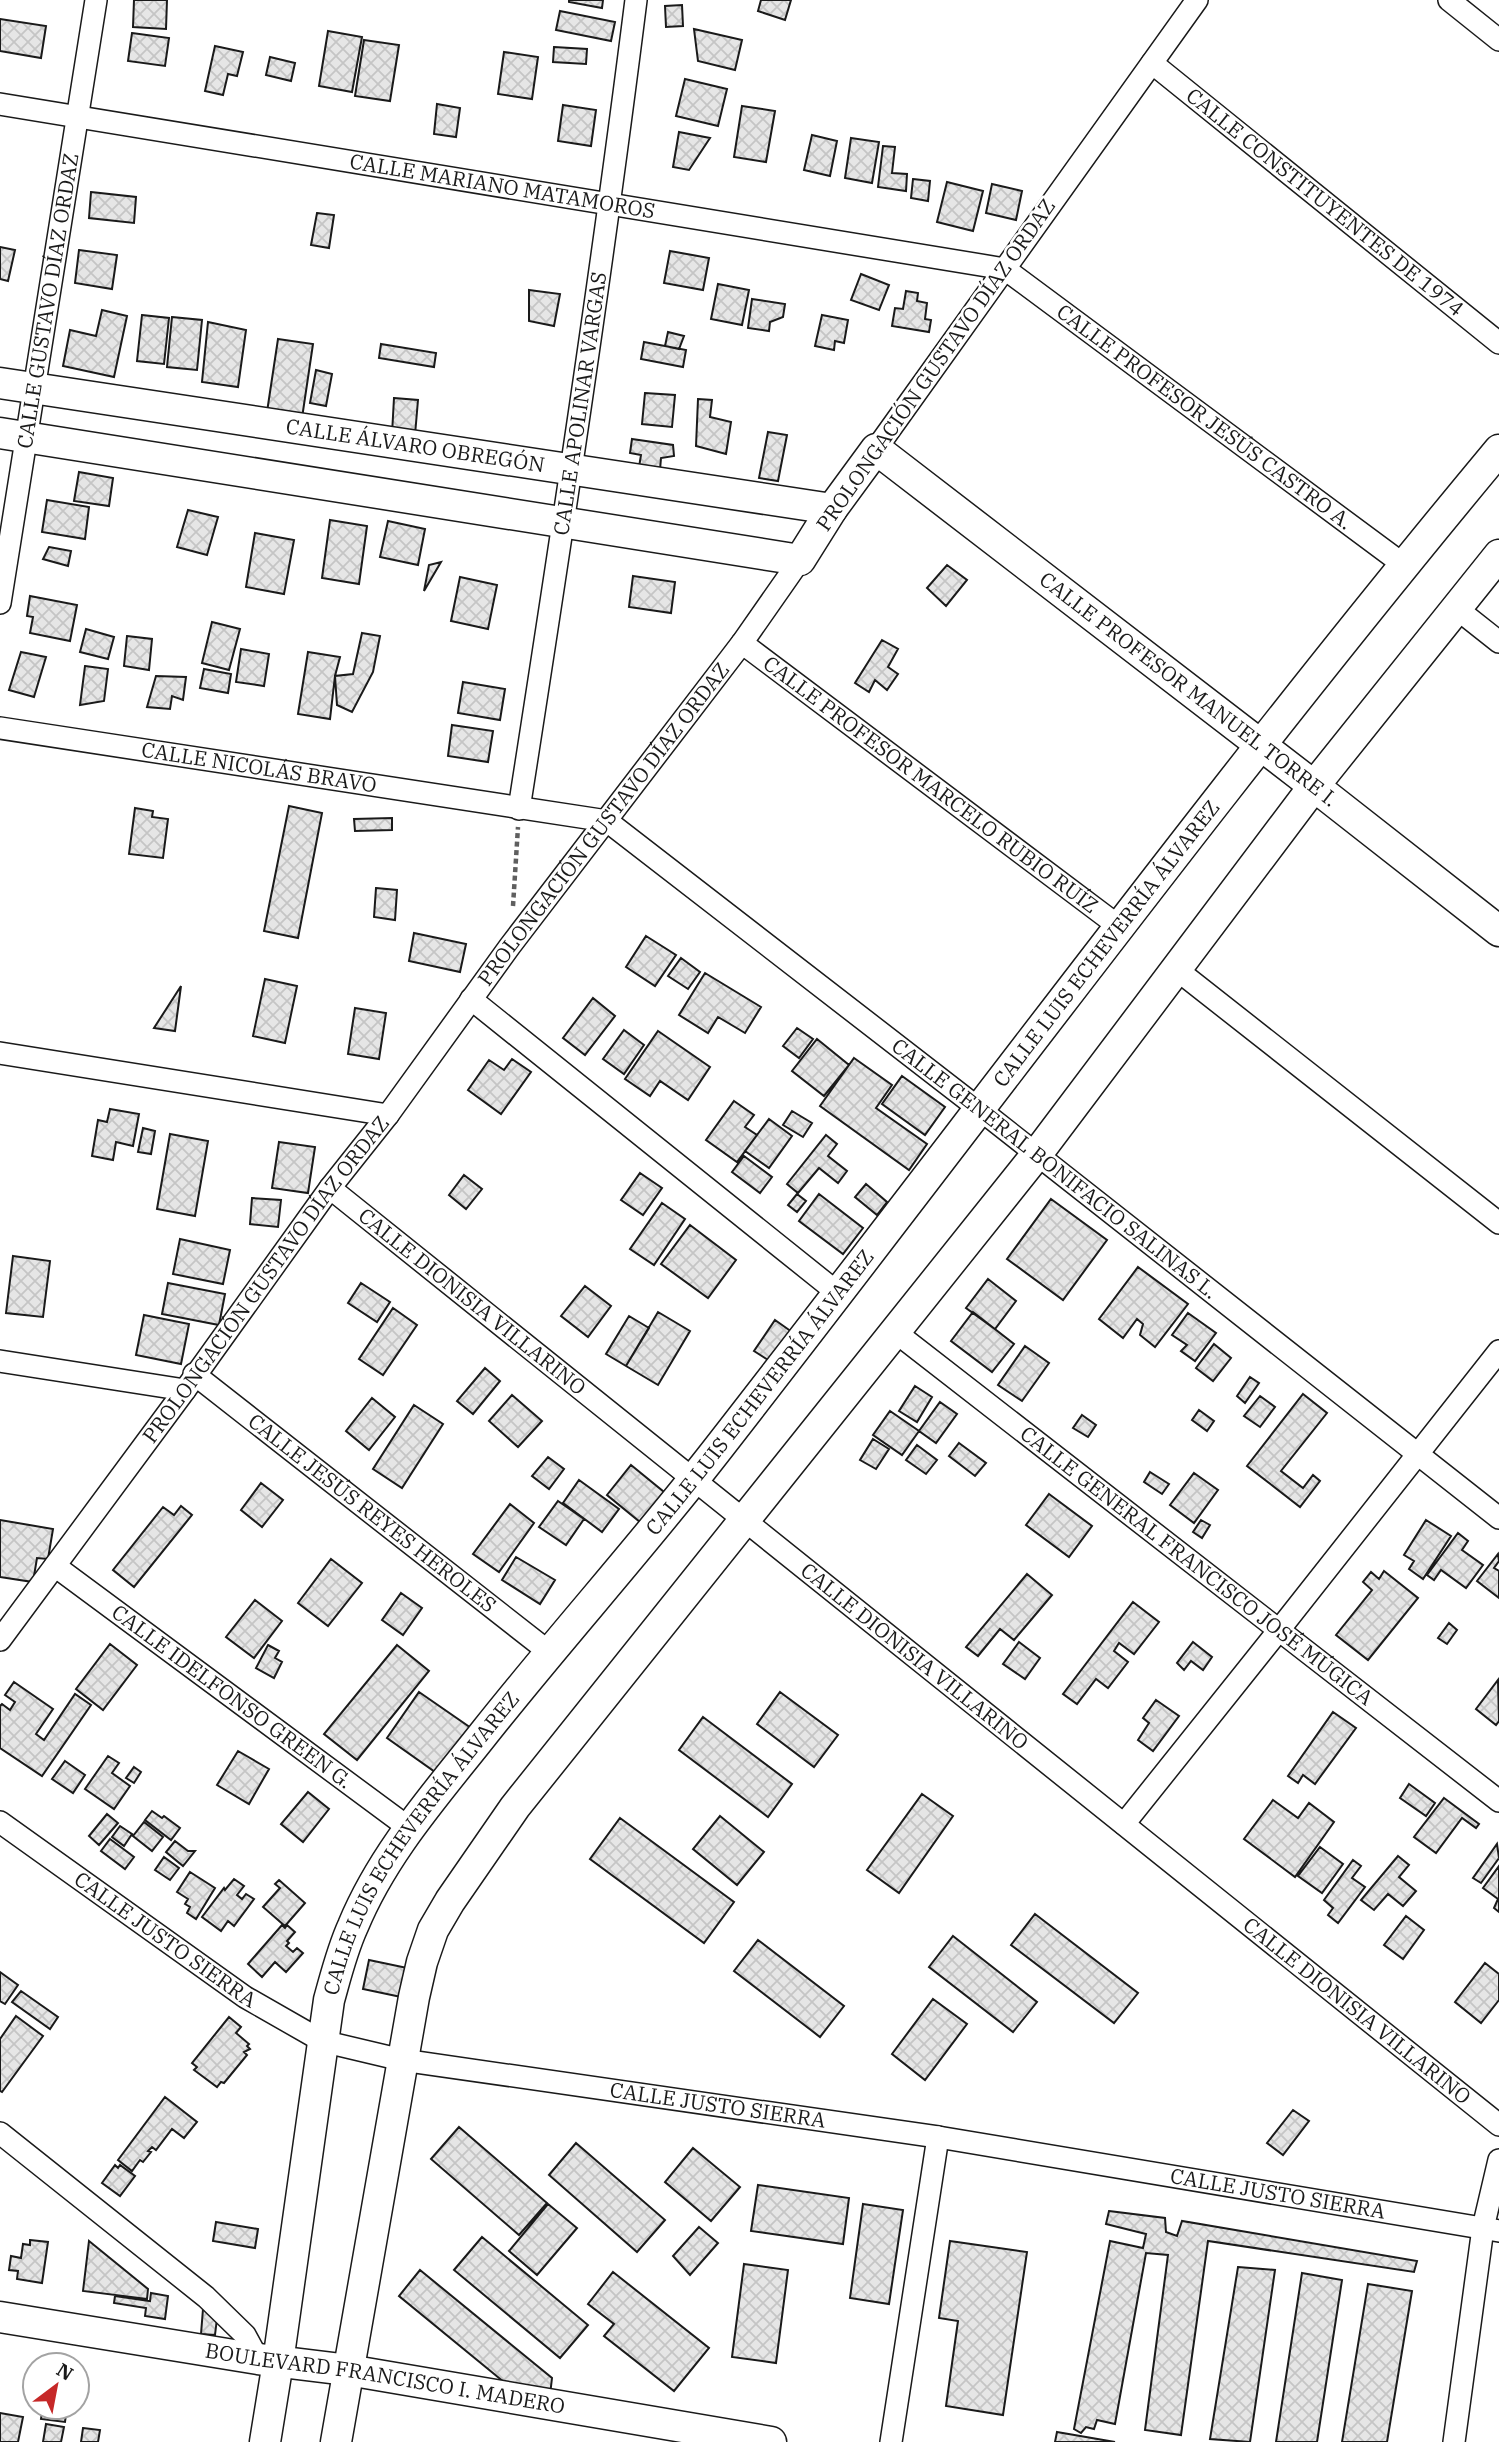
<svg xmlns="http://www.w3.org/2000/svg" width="1499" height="2442" font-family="'IBM Plex Serif',serif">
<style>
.building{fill:url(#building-cross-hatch);stroke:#1a1a1a;stroke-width:2}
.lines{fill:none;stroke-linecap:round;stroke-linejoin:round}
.street-casing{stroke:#1a1a1a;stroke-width:24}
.secondary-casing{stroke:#1a1a1a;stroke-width:33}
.path{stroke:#5f5f5f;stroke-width:4.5;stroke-dasharray:5 3.5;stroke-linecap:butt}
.street{stroke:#fff;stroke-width:21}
.secondary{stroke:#fff;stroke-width:30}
.labels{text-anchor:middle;stroke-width:5;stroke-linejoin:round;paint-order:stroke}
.street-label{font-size:21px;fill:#1a1a1a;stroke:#fff}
</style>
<defs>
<pattern id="building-cross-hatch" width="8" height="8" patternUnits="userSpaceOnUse" patternTransform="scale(1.75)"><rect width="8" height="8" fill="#e6e6e6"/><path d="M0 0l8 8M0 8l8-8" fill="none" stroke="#c5c5c5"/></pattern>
</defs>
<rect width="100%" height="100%" fill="#fff"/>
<path class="building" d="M134,0H167L166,29L133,27Z
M569,0H603L602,8L569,2Z
M761,0H791L785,20L758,11Z
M682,5L683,26L666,27L665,6Z
M560,11L615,22L611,41L556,30Z
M0,19L46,26L41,58L0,51Z
M694,29L742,40L735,70L698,61Z
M328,31L362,37L352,92L319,86Z
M132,33L169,38L165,66L128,61Z
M364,40L399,45L390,101L355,96Z
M215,46L243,52L237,76L228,74L223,95L205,91Z
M554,47L587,49L586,64L553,62Z
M504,52L538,57L532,99L498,94Z
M270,57L295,63L291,81L266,75Z
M685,79L727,89L718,126L676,116Z
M437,104L460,108L456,137L434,134Z
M563,105L596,110L591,146L558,141Z
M742,106L775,111L766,162L734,157Z
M679,132L710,138L689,170L673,167Z
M812,135L837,141L830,176L804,170Z
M851,138L879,142L872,183L845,178Z
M883,146L895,147L892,173L907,174L906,191L878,187Z
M913,179L930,181L928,201L911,198Z
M947,182L983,191L973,231L937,222Z
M992,184L1022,191L1016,220L986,213Z
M91,192L136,197L134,223L89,218Z
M317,213L334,215L329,248L311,245Z
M0,247L15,250L8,281L0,279Z
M79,250L117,255L112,289L75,283Z
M670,251L709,258L703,290L664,283Z
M861,274L889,285L879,310L851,300Z
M718,284L749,290L742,325L711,319Z
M529,290L560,294L554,326L529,321Z
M906,291L918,293L917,301L927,303L925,319L931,320L929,332L892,326L895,308L903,309Z
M752,299L785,304L783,317L770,322L769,331L748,328Z
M102,310L127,316L114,377L63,366L70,330L96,336Z
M142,315L169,318L164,364L137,361Z
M822,315L848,320L844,343L835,341L834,350L815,346Z
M172,317L202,320L197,370L167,367Z
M208,322L246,330L238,387L202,382Z
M668,332L684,336L679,349L665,346Z
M278,339L313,344L302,418L267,412Z
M644,342L686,350L683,367L641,359Z
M381,344L436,353L434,367L379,358Z
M316,370L332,374L326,406L310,403Z
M645,393L675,395L672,427L642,424Z
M394,398L418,400L415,435L392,434Z
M698,399L712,400L710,417L731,422L726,454L696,446Z
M768,432L787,435L778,481L759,478Z
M632,439L673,445L674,456L661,458L660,470L639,467L641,455L630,453Z
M79,472L113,478L109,506L74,501Z
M47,500L89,507L85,539L42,532Z
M188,510L218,517L207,555L177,547Z
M330,520L367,526L359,584L322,578Z
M388,521L425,529L418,565L380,557Z
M255,533L294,540L284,594L246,587Z
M49,547L71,551L68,566L43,559Z
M441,562L424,591L429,565Z
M947,565L967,580L946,606L927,588Z
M633,576L675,582L671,613L629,607Z
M460,577L497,585L488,629L451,621Z
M30,596L77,605L70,641L30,633L33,617L27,616Z
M212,622L240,629L229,670L202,663Z
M86,629L114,637L108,659L80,652Z
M362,633L380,636L373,672L352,712L337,705L335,676L353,674Z
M127,636L152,639L149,670L124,666Z
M882,640L898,649L888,667L898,674L887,690L875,680L869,692L855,683Z
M241,649L269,654L264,686L236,682Z
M21,652L46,657L34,697L9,690Z
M308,652L340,657L335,676L330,719L298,714Z
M85,666L108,669L104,701L80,705Z
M204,669L231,674L228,693L200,688Z
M156,676L186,677L183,700L172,696L170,709L147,707Z
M463,682L505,689L500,720L458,713Z
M452,725L493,731L488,762L448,756Z
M289,806L322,813L298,938L264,931Z
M135,808L153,811L152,817L168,819L163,858L129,854Z
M392,818V830L355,831L354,819Z
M376,888L397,890L395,920L374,917Z
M414,933L466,944L460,972L409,961Z
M646,936L676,955L655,986L626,967Z
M681,958L700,972L688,989L668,976Z
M705,973L761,1007L745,1033L718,1017L708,1033L679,1015Z
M265,979L297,986L285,1043L253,1036Z
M181,986L175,1031L154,1028Z
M593,998L615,1016L585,1055L563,1038Z
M355,1008L386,1013L379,1059L348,1054Z
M797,1028L813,1039L799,1058L783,1046Z
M624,1030L644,1045L624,1074L603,1059Z
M658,1031L710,1067L688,1100L660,1081L650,1096L625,1079Z
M817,1039L849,1065L824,1096L792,1071Z
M854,1058L892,1085L876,1108L927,1144L909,1170L820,1106Z
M512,1059L531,1072L501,1114L468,1090L489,1060L504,1070Z
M902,1076L945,1107L925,1135L882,1104Z
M734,1101L754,1115L745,1127L757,1135L737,1162L706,1140Z
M110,1109L139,1114L133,1146L116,1142L113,1160L92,1156L98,1120L107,1122Z
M792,1111L812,1123L803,1137L783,1125Z
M769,1119L792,1136L769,1168L745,1151Z
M143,1128L155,1131L151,1154L138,1152Z
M170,1134L208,1141L195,1216L157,1209Z
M826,1135L837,1144L828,1156L847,1171L838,1183L819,1168L798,1193L787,1184Z
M279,1142L315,1147L308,1193L272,1188Z
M744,1156L772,1177L760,1193L732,1172Z
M640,1173L662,1188L643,1215L621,1200Z
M464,1175L482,1189L466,1209L449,1195Z
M866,1184L887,1202L877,1215L855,1197Z
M797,1194L806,1201L797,1212L788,1205Z
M819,1194L863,1228L843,1254L799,1221Z
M252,1198L281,1200L278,1227L250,1224Z
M1051,1199L1107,1240L1063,1300L1007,1259Z
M662,1203L685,1219L654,1265L630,1249Z
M690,1225L736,1260L708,1298L661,1264Z
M180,1239L230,1250L223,1284L173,1274Z
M13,1256L50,1261L43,1317L6,1313Z
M1138,1267L1188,1304L1155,1347L1140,1335L1143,1324L1137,1319L1123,1338L1099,1319Z
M988,1279L1016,1301L995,1329L966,1308Z
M168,1283L225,1294L219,1325L162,1314Z
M361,1283L390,1302L377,1322L348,1303Z
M585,1286L611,1306L588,1337L561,1316Z
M393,1308L417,1325L383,1375L359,1359Z
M658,1312L690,1331L658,1385L626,1366Z
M973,1312L1014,1344L992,1372L951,1341Z
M1188,1313L1216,1333L1195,1361L1181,1351L1187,1345L1172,1335Z
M144,1315L189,1324L181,1364L136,1355Z
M629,1316L649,1328L626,1366L606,1354Z
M775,1320L799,1337L779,1367L754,1351Z
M1214,1344L1231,1358L1213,1381L1196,1368Z
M1025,1346L1049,1363L1022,1401L998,1385Z
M485,1368L500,1381L473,1414L457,1401Z
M1250,1377L1259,1383L1245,1403L1237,1396Z
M915,1386L932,1397L917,1422L899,1411Z
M1303,1394L1327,1413L1281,1471L1303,1488L1313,1475L1320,1481L1300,1507L1247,1466Z
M512,1395L542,1421L518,1447L489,1421Z
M1260,1396L1275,1407L1260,1427L1244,1416Z
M372,1398L395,1417L369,1450L346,1431Z
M940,1402L957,1414L936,1443L919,1431Z
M414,1405L443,1424L402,1488L373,1469Z
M1199,1410L1214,1421L1207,1431L1192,1420Z
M890,1411L919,1431L902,1455L873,1435Z
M1082,1415L1096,1425L1088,1437L1073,1428Z
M873,1439L889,1449L876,1469L860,1460Z
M959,1443L986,1463L975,1476L949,1456Z
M917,1445L937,1460L926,1474L906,1460Z
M548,1457L564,1469L549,1489L532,1476Z
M631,1465L664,1492L640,1522L607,1495Z
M1150,1472L1169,1484L1162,1494L1144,1482Z
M1194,1473L1218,1490L1194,1523L1170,1505Z
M579,1480L619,1509L602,1532L563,1503Z
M261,1483L283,1500L262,1527L241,1510Z
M1049,1494L1092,1526L1069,1557L1026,1525Z
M558,1501L584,1519L566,1545L539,1527Z
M510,1504L534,1523L499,1572L473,1554Z
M181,1506L192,1515L134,1587L113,1570L163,1507L174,1515Z
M0,1520L53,1529L48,1559L37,1558L33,1582L0,1577Z
M1201,1520L1210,1525L1202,1538L1193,1532Z
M1426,1520L1451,1536L1423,1579L1409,1569L1414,1561L1404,1555Z
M1458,1533L1468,1541L1462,1550L1483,1565L1466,1588L1441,1570L1434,1580L1427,1575Z
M1498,1554L1499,1561L1494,1568L1499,1571V1598L1477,1581Z
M516,1557L555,1580L540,1604L502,1580Z
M331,1559L362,1583L328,1626L298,1603Z
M1384,1571L1418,1598L1368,1660L1336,1635L1372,1590L1363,1582L1371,1572L1379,1579Z
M1027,1574L1052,1595L1014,1640L1000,1629L978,1656L966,1647Z
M401,1593L422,1608L403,1635L382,1620Z
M255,1600L282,1621L254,1658L226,1637Z
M1133,1602L1159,1622L1134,1654L1119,1643L1114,1651L1128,1662L1108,1688L1096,1679L1077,1704L1063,1694Z
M1449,1623L1457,1630L1447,1644L1438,1638Z
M1019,1642L1040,1658L1025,1679L1003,1664Z
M1193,1642L1212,1657L1203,1670L1191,1661L1184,1670L1177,1663Z
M110,1644L137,1665L103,1710L76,1689Z
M268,1645L279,1651L275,1658L282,1662L274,1678L256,1668Z
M397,1645L429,1671L357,1760L324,1734Z
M1498,1680L1499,1721L1496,1725L1476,1709Z
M14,1682L53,1709L36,1734L44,1740L75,1694L91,1705L42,1776L0,1748V1706L2,1704L10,1710L15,1702L5,1695Z
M419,1692L471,1728L438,1774L387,1738Z
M780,1692L838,1735L814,1767L757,1724Z
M1156,1700L1179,1716L1153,1751L1138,1740L1149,1723L1143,1718Z
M1333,1712L1356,1728L1315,1784L1303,1775L1298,1783L1288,1776Z
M703,1717L792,1784L768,1817L679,1750Z
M238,1751L269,1769L249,1804L217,1785Z
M108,1756L119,1763L112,1773L130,1786L114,1809L85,1789Z
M65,1761L85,1775L73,1793L52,1779Z
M134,1767L141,1772L134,1783L126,1778Z
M1409,1784L1435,1803L1426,1816L1400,1798Z
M308,1792L329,1809L303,1842L281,1824Z
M922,1794L953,1816L899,1893L867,1870Z
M1444,1798L1479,1824L1476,1828L1462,1818L1436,1853L1414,1837Z
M1273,1800L1298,1818L1309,1803L1334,1822L1295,1877L1244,1839Z
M152,1811L162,1818L164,1816L180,1828L171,1840L145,1820Z
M107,1814L118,1823L99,1845L89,1836Z
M720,1816L764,1852L737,1885L693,1849Z
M620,1818L734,1902L704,1943L590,1859Z
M144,1822L163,1837L152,1851L133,1836Z
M120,1826L132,1834L124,1846L112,1837Z
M110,1839L134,1857L125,1869L101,1851Z
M175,1841L188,1851H195L183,1866L166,1852Z
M1497,1844L1499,1858L1481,1883L1473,1878Z
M1320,1847L1343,1864L1322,1893L1298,1876Z
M1398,1856L1409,1865L1399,1877L1416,1891L1403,1906L1388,1894L1374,1910L1361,1900Z
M164,1857L179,1868L170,1880L155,1870Z
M1353,1860L1361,1866L1352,1878L1365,1887L1338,1923L1328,1915L1333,1908L1324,1900Z
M1499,1866V1912L1494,1908L1498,1899L1483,1888Z
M190,1872L215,1888L196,1919L187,1913L190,1907L185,1904L188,1899L177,1892Z
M234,1879L244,1886L237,1895L242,1899L246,1894L254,1899L234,1926L228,1921L221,1931L202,1917L224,1888L225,1890Z
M279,1880L305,1903L285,1926L263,1907L280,1888L275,1884Z
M1035,1914L1138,1993L1114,2023L1011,1945Z
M1406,1916L1424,1930L1403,1959L1384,1945Z
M282,1925L285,1928L287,1925L295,1932L287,1941L289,1943L286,1946L293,1952L297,1948L303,1953L286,1972L275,1962L262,1977L248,1964Z
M953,1936L1037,2002L1013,2032L929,1967Z
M758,1940L844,2006L820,2037L734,1971Z
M369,1960L412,1969L406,1998L363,1989Z
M1485,1963L1499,1974V2000L1481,2023L1455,2002Z
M0,1972L18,1985L5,2004L0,2001Z
M21,1991L58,2017L50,2029L12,2002Z
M933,1999L967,2024L925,2080L892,2054Z
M16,2016L43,2036L2,2092L0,2091V2039Z
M229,2017L241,2027L236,2033L249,2044L247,2046L250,2049L244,2052L247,2055L224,2083L221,2082L217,2087L194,2070L197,2067L192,2063Z
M165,2097L197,2122L184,2138L172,2129L156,2150L152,2147L148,2151L151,2152L143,2162L140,2160L132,2171L118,2160Z
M1293,2110L1309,2121L1283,2155L1267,2143Z
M459,2127L547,2203L519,2235L431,2159Z
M576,2143L665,2220L637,2252L549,2175Z
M693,2148L740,2187L711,2221L665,2182Z
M115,2165L118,2168L120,2165L135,2176L120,2196L102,2183Z
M758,2185L849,2198L843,2244L751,2231Z
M548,2204L577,2228L537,2275L509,2251Z
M863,2204L903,2210L889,2304L850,2298Z
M1109,2211L1165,2218L1166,2232L1177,2236L1182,2221L1417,2261L1414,2272L1208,2241L1181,2435L1145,2430L1168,2255L1146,2253L1115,2424L1097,2420L1094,2429L1086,2427L1081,2433L1074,2429L1110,2241L1143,2248L1146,2234L1106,2224Z
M216,2222L258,2229L255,2248L213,2241Z
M699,2227L718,2243L690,2275L673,2256Z
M482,2237L588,2325L560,2358L454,2270Z
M30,2240L48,2242L42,2283L17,2279L18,2271L9,2270L11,2256L21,2258L23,2244L30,2245Z
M89,2241L148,2289L147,2299L83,2291Z
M950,2241L1027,2252L1003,2415L946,2406L958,2321L939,2318Z
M744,2264L788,2270L776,2363L732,2357Z
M1238,2267L1275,2270L1250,2442L1210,2439Z
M420,2270L552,2378L550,2395L516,2392L399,2296Z
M613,2272L709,2348L674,2391L604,2336L614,2324L588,2304Z
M1302,2273L1342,2280L1317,2442H1276Z
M1368,2284L1412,2291L1387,2442H1342Z
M151,2293L168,2296L165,2319L145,2316L146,2308L114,2303L115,2296L150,2301Z
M203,2309L218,2310L215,2335L201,2334Z
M43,2407H67L65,2422L41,2419Z
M0,2413L23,2417L18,2442H0Z
M46,2424L64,2427L61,2442H43Z
M83,2428L100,2430L98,2442H81Z
M1057,2432L1115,2442H1055Z"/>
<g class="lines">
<defs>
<g id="street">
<path d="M1449,0L1499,40"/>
<path id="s1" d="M1152,63L1499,343"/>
<path id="s2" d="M0,104L1005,269L1404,565"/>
<path d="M876,449L1197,0"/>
<path id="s3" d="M0,603L96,0"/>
<path d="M1456,608L1499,642"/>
<path id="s4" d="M742,643L1121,928"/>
<path id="s5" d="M0,728L607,821L978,1108L1499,1518"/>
<path id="s6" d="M519,809C561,540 602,271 636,0"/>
<path d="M1176,969L1499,1223"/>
<path d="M471,999L839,1294"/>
<path d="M0,1053L388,1115"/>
<path id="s7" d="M330,1188L1499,2125"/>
<path id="s8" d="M894,1331L1499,1801"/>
<path d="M0,1361L185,1390"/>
<path id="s9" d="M194,1374L549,1652"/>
<path id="s10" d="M55,1566L409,1828"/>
<path id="s11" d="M0,1640L185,1390L330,1188L388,1115L510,946L742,643L800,560"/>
<path id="s12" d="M0,1822L245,1997L322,2041L402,2060L938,2137L1499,2231"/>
<path d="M1124,1824L1279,1630L1499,1351"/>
<path d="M0,2133L206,2297L245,2335L258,2359"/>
<path d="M891,2442L938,2137"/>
<path d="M1454,2442L1483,2228L1499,2160"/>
</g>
<g id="secondary">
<path id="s13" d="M0,383L832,509"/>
<path id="s14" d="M0,433L800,560L832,509L876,449L1314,786L1499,931"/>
<path id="s15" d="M0,2317L258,2359L348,2370L771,2442"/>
<path id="s16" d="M265,2442L278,2362L329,2000C336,1975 342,1950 353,1926C383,1853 437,1793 485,1732C558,1640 636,1553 709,1460C972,1123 1225,779 1499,450"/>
<path d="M336,2442L414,1997L422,1962L433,1930L450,1901L515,1807L1037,1154L1314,786L1499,555"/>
</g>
</defs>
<use href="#street" class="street-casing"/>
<use href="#secondary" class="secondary-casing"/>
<path class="path" d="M513,906L518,827"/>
<use href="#street" class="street"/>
<use href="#secondary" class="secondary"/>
</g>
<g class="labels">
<g class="street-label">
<text dy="7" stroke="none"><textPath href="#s2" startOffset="509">CALLE MARIANO MATAMOROS</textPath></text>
<text dy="7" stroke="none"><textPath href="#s1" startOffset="222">CALLE CONSTITUYENTES DE 1974</textPath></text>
<text dy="7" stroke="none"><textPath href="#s3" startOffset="306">CALLE GUSTAVO DÍAZ ORDAZ</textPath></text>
<text transform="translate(936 365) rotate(-55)" y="7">PROLONGACIÓN GUSTAVO DÍAZ ORDAZ</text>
<text dy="7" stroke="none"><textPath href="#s6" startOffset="410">CALLE APOLINAR VARGAS</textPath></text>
<text dy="7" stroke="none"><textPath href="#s2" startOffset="1267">CALLE PROFESOR JESÚS CASTRO A.</textPath></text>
<text dy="7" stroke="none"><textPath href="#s13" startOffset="420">CALLE ÁLVARO OBREGÓN</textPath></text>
<text dy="7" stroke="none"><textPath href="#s14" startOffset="1339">CALLE PROFESOR MANUEL TORRE I.</textPath></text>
<text dy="7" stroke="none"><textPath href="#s5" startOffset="262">CALLE NICOLÁS BRAVO</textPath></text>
<text dy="7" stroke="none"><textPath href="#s4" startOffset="236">CALLE PROFESOR MARCELO RUBIO RUÍZ</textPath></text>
<text dy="7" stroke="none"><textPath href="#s11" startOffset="1015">PROLONGACIÓN GUSTAVO DÍAZ ORDAZ</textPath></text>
<text dy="7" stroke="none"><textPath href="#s16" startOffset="1764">CALLE LUIS ECHEVERRÍA ÁLVAREZ</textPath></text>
<text dy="7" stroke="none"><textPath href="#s5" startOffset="1181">CALLE GENERAL BONIFACIO SALINAS L.</textPath></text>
<text dy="7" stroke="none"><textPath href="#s11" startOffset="448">PROLONGACIÓN GUSTAVO DÍAZ ORDAZ</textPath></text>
<text dy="7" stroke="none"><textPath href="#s7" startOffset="182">CALLE DIONISIA VILLARINO</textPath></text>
<text dy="7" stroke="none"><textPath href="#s16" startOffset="1197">CALLE LUIS ECHEVERRÍA ÁLVAREZ</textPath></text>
<text dy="7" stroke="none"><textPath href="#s9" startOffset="226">CALLE JESÚS REYES HEROLES</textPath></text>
<text dy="7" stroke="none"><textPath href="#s8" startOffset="383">CALLE GENERAL FRANCISCO JOSÉ MÚGICA</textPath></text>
<text dy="7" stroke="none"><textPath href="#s7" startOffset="749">CALLE DIONISIA VILLARINO</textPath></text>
<text dy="7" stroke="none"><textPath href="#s10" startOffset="220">CALLE IDELFONSO GREEN G.</textPath></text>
<text dy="7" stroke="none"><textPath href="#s16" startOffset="630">CALLE LUIS ECHEVERRÍA ÁLVAREZ</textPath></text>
<text dy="7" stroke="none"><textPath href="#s12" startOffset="203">CALLE JUSTO SIERRA</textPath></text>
<text dy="7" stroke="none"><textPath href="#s7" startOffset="1316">CALLE DIONISIA VILLARINO</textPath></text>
<text dy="7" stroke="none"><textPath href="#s12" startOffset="791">CALLE JUSTO SIERRA</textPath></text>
<text dy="7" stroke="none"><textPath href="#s12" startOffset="1358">CALLE JUSTO SIERRA</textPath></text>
<text dy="7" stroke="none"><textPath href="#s15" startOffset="390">BOULEVARD FRANCISCO I. MADERO</textPath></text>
</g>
</g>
<g transform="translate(56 2386) rotate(32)"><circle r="33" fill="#ffffff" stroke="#a3a3a3" stroke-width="2"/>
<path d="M0-5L12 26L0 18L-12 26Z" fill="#c62828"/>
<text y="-10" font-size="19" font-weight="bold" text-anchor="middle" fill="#1a1a1a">N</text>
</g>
</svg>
